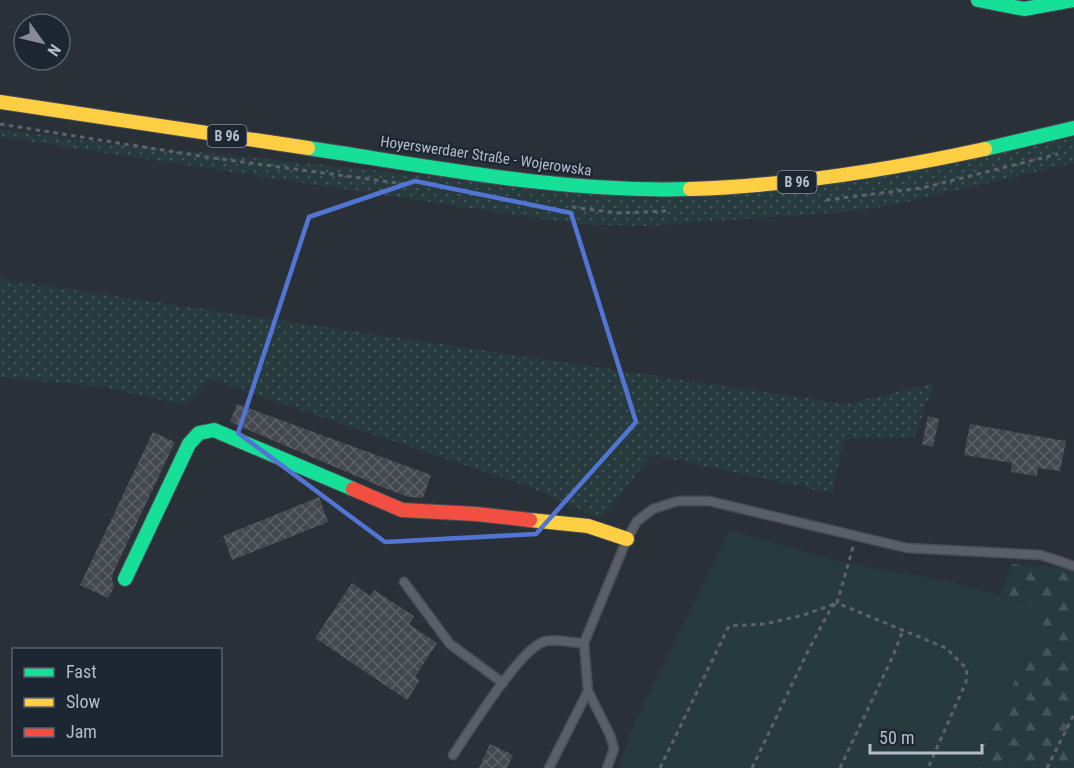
<svg xmlns="http://www.w3.org/2000/svg" width="1074" height="768" font-family="'Roboto Condensed',sans-serif">
<style>
.grass{fill:url(#grass-dots)}
.forest{fill:url(#forest-firs)}
.green{fill:#273a3e}
.building{fill:url(#building-cross-hatch)}
.lines{fill:none;stroke-linecap:round;stroke-linejoin:round}
.lane-casing{stroke:#484c53;stroke-width:11}
.fast-casing{stroke:#484c53;stroke-width:16}
.slow-casing{stroke:#484c53;stroke-width:16}
.jam-casing{stroke:#484c53;stroke-width:16}
.path{stroke:#5d636a;stroke-width:3;stroke-dasharray:4.5 4.5;stroke-linecap:butt}
.lane{stroke:#5a5e66;stroke-width:8}
.fast{stroke:#16e098;stroke-width:14}
.slow{stroke:#ffcf43;stroke-width:14}
.jam{stroke:#f24e42;stroke-width:14}
.marked{fill:none;stroke:#5274d3;stroke-width:4.5;stroke-linejoin:round}
.labels{text-anchor:middle;stroke-width:4.5;stroke-linejoin:round;paint-order:stroke}
.shield{fill:#1d2633;stroke:#878f9c;stroke-width:1.5}
.shield-label{font-size:14px;font-weight:bold;fill:#b4bcc9}
.street-label{font-size:15px;fill:#b4bcc9;stroke:#1d2633}
</style>
<defs>
<pattern id="grass-dots" width="8" height="8" patternUnits="userSpaceOnUse" patternTransform="scale(1.5)"><rect width="8" height="8" fill="#273a3e"/><path d="M2 2h.1M6 6h.1" fill="none" stroke="#445559" stroke-width="1.8" stroke-linecap="round"/></pattern>
<pattern id="forest-firs" width="22" height="20" patternUnits="userSpaceOnUse" patternTransform="scale(1.5)"><rect width="22" height="20" fill="#273a3e"/><path d="M5 1l3.5 6h-7zM16 11l3.5 6h-7z" fill="#445559"/></pattern>
<pattern id="building-cross-hatch" width="8" height="8" patternUnits="userSpaceOnUse" patternTransform="scale(1.5)"><rect width="8" height="8" fill="#444950"/><path d="M0 0l8 8M0 8l8-8" fill="none" stroke="#5d6168"/></pattern>
</defs>
<rect width="100%" height="100%" fill="#2a3038"/>
<path class="grass" d="M0,129L82,140L653,199L1074,135V163L894,205L846,212L645,226L578,224L496,212L0,137Z
M0,279L846,404L934,383L914,438L844,439L832,493L652,455L600,519L530,487L209,379L185,405L102,387L0,377Z"/>
<path class="forest" d="M1012,564L1064,568L1074,571V768H972L1050,609L1000,595Z"/>
<path class="green" d="M729,530L841,562L948,581L1050,609L972,768H618L634,724Z"/>
<path class="building" d="M237,404L431,475L423,498L409,497L384,488L230,422Z
M928,416L939,419L933,447L922,444Z
M970,424L1066,441L1060,471L1038,468L1037,476L1011,472L1012,463L964,455Z
M153,432L175,442L113,573L112,580L114,587L108,598L80,585Z
M319,497L328,522L232,560L223,536Z
M352,583L370,596L374,590L414,616L409,624L437,643L415,677L420,680L407,700L315,638Z
M490,744L513,755L507,768H479Z"/>
<g class="lines">
<defs>
<path id="lane" d="M404,582L450,644L503,683
M588,691L610,735L614,749L607,768
M453,755C469,732 522,645 546,641C558,639 572,643 584,643L627,539L637,521L653,509L678,501H709L907,548L1041,555L1074,566
M549,768L588,691L584,643"/>
<path id="fast" d="M978,0L1024,9L1074,0
M308,148C434,167 562,193 690,189
M985,149L1074,128
M125,579L189,444L199,433L214,430L353,489"/>
<path id="slow" d="M0,102L308,148
M690,189C790,186 888,170 985,149
M530,520L588,526L627,539"/>
<path id="jam" d="M353,489L402,510L476,514L530,520"/>
</defs>
<use href="#lane" class="lane-casing"/>
<use href="#fast" class="fast-casing"/>
<use href="#slow" class="slow-casing"/>
<use href="#jam" class="jam-casing"/>
<path class="path" d="M0,124L206,157L405,184
M826,200L922,188L1058,154
M572,207L618,213L667,211
M853,547L837,603L946,648L967,669L966,682L928,768
M660,768L729,626L765,624L804,615L837,603
M752,768L808,651L830,610L835,604
M840,768L893,656L903,630
M1047,768L1074,714"/>
<use href="#lane" class="lane"/>
<use href="#fast" class="fast"/>
<use href="#slow" class="slow"/>
<use href="#jam" class="jam"/>
</g>
<path class="marked" d="M415,181L571,213L636,422L536,534L385,542L238,433L309,217Z"/>
<g class="labels">
<g class="shield">
<rect x="207.5" y="125" width="39" height="22" rx="4.5"/>
<rect x="777.5" y="171" width="39" height="22" rx="4.5"/>
</g>
<g class="shield-label">
<text x="227" y="141">B 96</text>
<text x="797" y="187">B 96</text>
</g>
<g class="street-label">
<text transform="translate(486 156) rotate(8)" y="5">Hoyerswerdaer Straße - Wojerowska</text>
</g>
</g>
<rect x="12" y="648" width="210" height="108" fill="#1d2633" stroke="#59626f" stroke-width="1.5"/>
<rect x="24" y="668" width="30" height="9" fill="#16e098" stroke="#59626f" stroke-width="1.5"/>
<text x="66" y="678" font-size="18" fill="#b4bcc9">Fast</text>
<rect x="24" y="698" width="30" height="9" fill="#ffcf43" stroke="#59626f" stroke-width="1.5"/>
<text x="66" y="708" font-size="18" fill="#b4bcc9">Slow</text>
<rect x="24" y="728" width="30" height="9" fill="#f24e42" stroke="#59626f" stroke-width="1.5"/>
<text x="66" y="738" font-size="18" fill="#b4bcc9">Jam</text>
<g transform="translate(42 42) rotate(124)"><circle r="28" fill="#1d2633" stroke="#59626f" stroke-width="1.5"/>
<path d="M0-4.5L10 22L0 15L-10 22Z" fill="#848b96"/>
<text y="-9" font-size="16" font-weight="bold" text-anchor="middle" fill="#b4bcc9">N</text>
</g>
<path d="M870 744v9h112v-9" fill="none" stroke="#b4bcc9" stroke-width="3"/>
<text x="879" y="744" font-size="18" fill="#b4bcc9" stroke="#1d2633" stroke-width="4.5" paint-order="stroke">50 m</text>
</svg>
